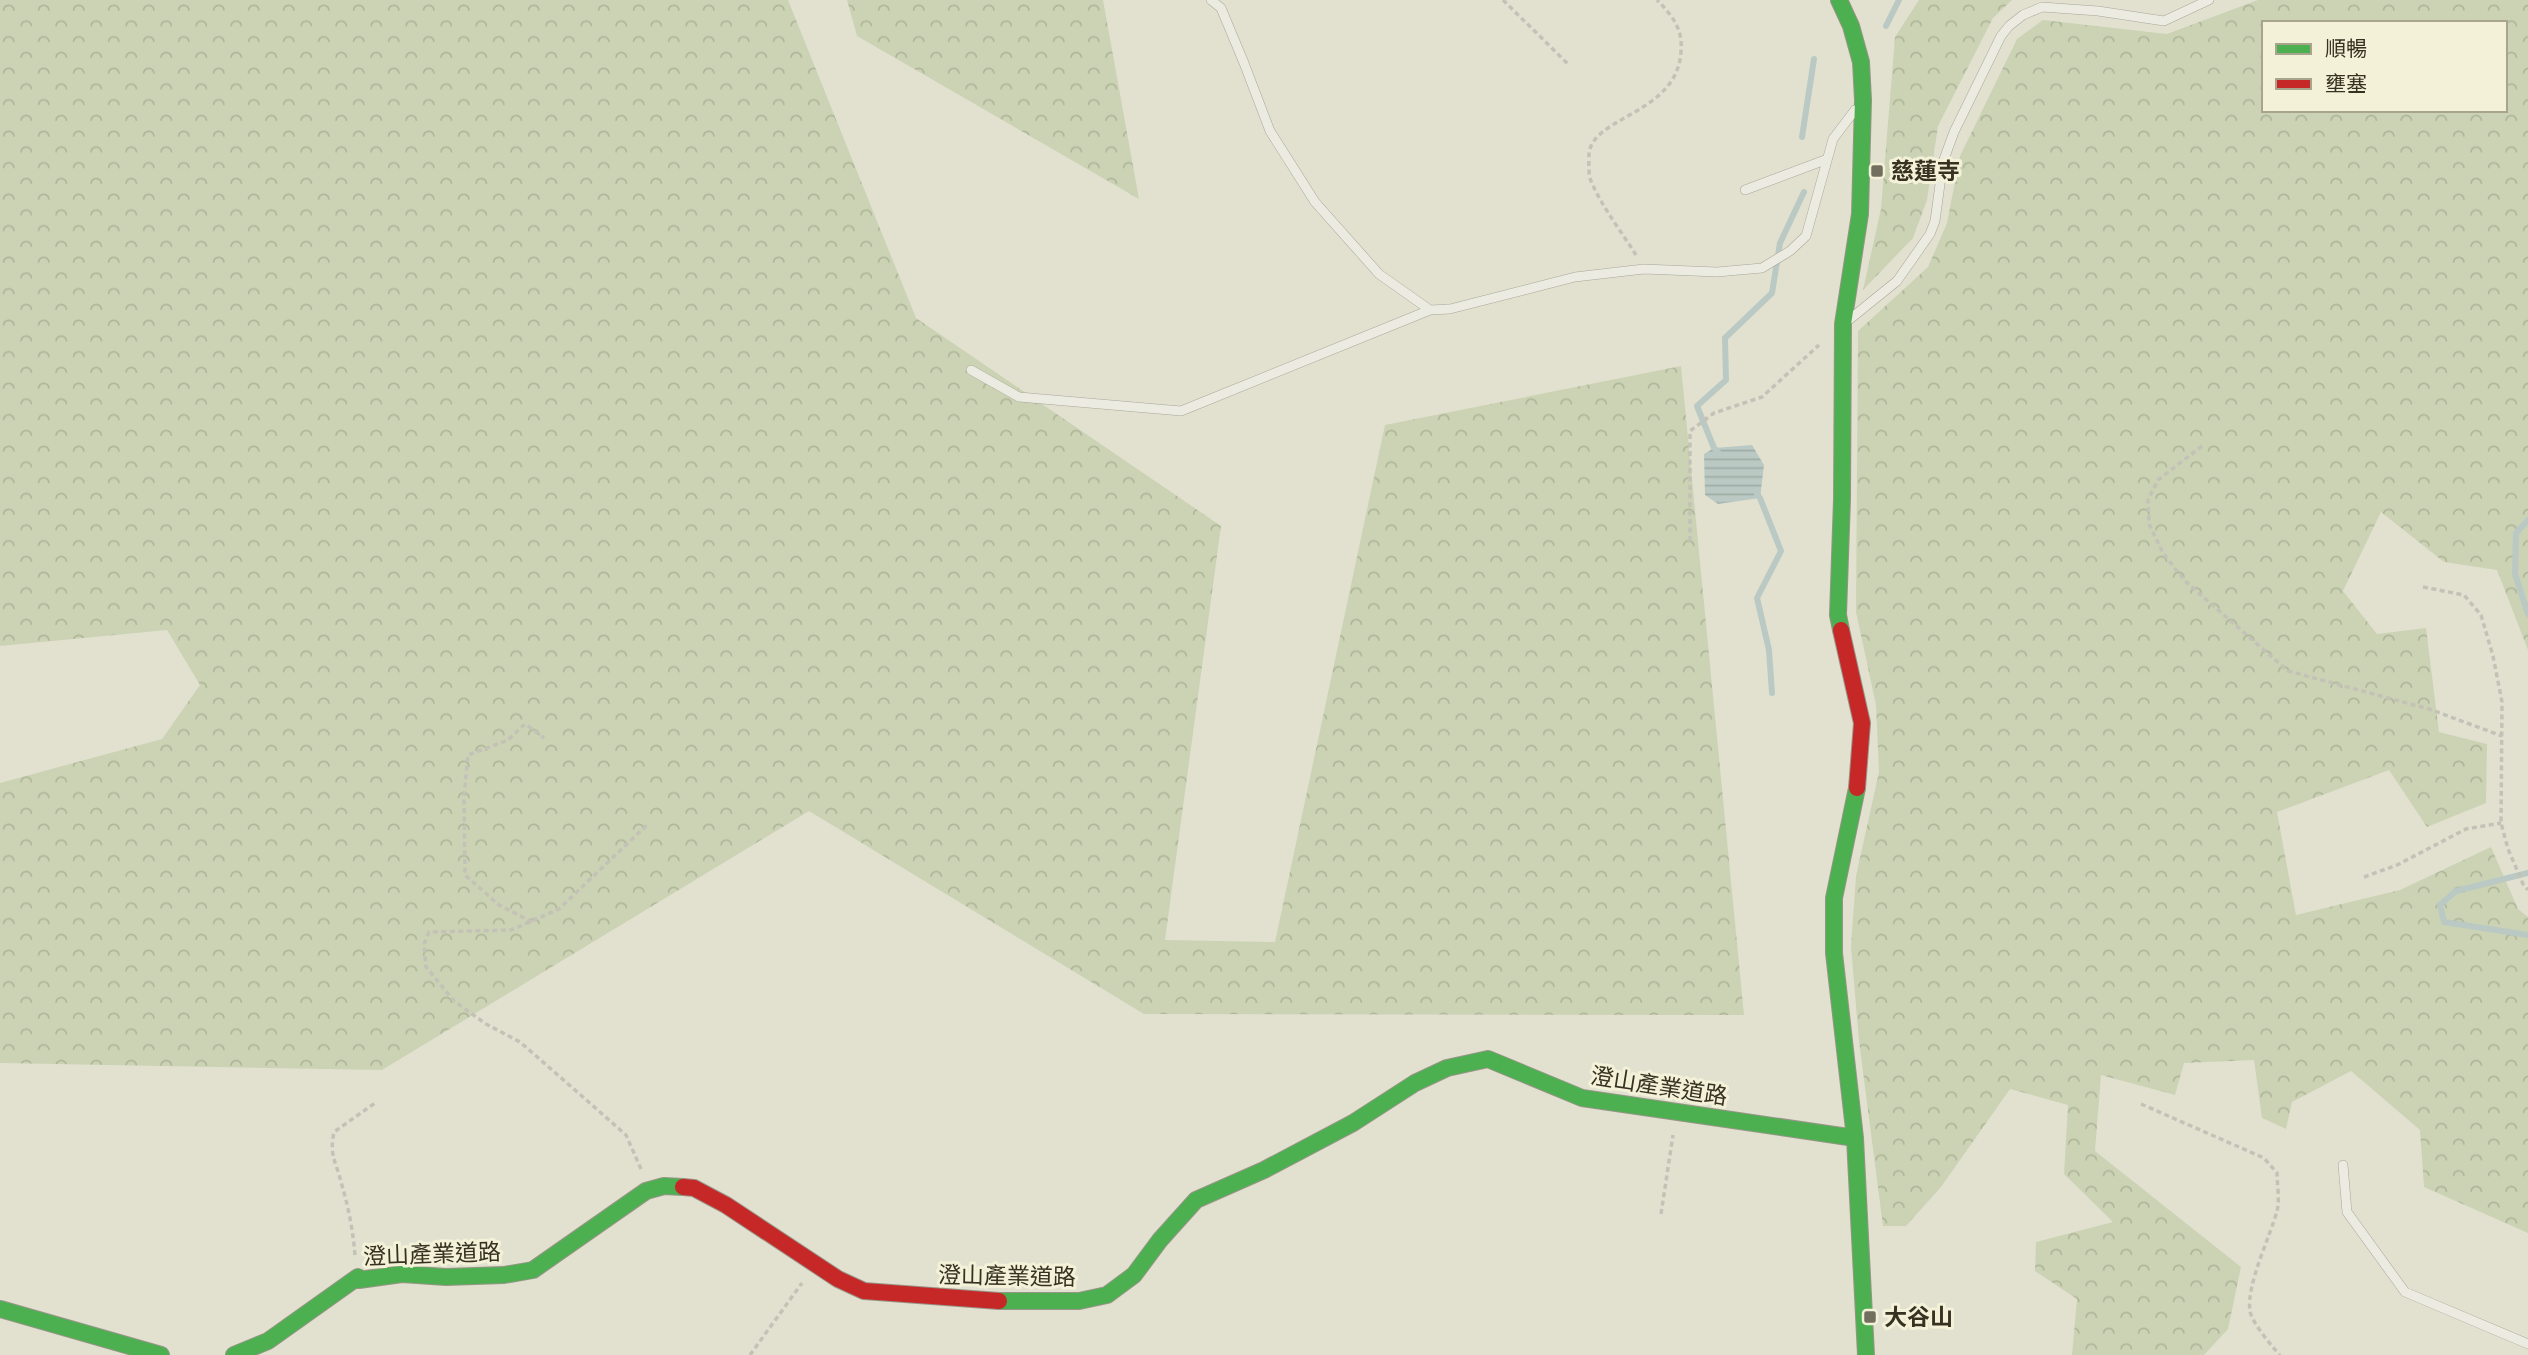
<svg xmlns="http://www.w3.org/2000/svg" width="2528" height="1355" font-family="'IBM Plex Serif','Noto Sans TC',serif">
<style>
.forest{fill:url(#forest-crowns);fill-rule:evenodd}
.water{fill:url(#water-rules)}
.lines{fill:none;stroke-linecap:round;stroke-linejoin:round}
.stream{stroke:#bac9c3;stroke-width:6}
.lane-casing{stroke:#a8a698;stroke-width:10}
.fast-casing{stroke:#989588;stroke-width:18}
.jam-casing{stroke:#989588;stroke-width:18}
.path{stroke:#c4c2b7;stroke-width:3.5;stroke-dasharray:5 3.5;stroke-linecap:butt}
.lane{stroke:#ebebe1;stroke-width:9}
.fast{stroke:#4caf50;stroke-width:16}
.jam{stroke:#c62828;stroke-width:16}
.poi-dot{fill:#736f5e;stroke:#f3f1d7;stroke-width:2.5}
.labels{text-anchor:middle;stroke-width:6;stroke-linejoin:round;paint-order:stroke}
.poi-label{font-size:23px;font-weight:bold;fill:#373121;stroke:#f3f1d7;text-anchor:start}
.street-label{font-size:23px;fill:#373121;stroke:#f3f1d7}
</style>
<defs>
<pattern id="forest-crowns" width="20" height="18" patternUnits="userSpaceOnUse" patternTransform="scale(1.75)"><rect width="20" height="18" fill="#cbd3b4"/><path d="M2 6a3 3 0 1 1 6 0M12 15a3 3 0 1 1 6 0" fill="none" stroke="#afb69a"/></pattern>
<pattern id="water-rules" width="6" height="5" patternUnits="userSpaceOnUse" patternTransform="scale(1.75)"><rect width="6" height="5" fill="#bac9c3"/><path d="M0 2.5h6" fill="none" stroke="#a0ada7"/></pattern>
</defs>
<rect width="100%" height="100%" fill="#e2e1d0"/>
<path class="forest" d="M0,0H788L916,318L1221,526L1165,940L1275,942L1385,425L1681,366L1744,1015L1144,1014L809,811L382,1070L0,1063V783L162,739L200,685L167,630L0,646Z
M847,0H1103L1139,199L857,36Z
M1919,0H2012L1993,18L1938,126L1927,200L1913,238L1863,290L1881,209L1895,37Z
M2258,0H2528V650L2497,570L2444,562L2381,512L2343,591L2377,634L2426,628L2439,732L2487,744L2486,803L2427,827L2389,770L2277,812L2296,915L2400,890L2491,847L2518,909L2528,917V1233L2424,1187L2420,1130L2351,1071L2292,1102L2286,1129L2262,1118L2254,1060L2184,1063L2175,1095L2101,1075L2095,1151L2241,1267L2228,1329L2204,1355H2072L2077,1299L2035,1271L2036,1242L2113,1222L2064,1174L2068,1105L2010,1089L1941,1187L1906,1226H1883L1859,1041L1851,947L1856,876L1879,772L1876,705L1856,612L1858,331L1928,267L1947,223L1960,156L2017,39L2043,20L2167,34ZM2264,23H2505V110H2264Z"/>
<path class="water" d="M1752,445L1764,465L1760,498L1718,504L1705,495L1704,454L1714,448Z"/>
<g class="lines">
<path class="stream" d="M1886,26L1899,0
M1802,137L1814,59
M1718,452L1714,448L1697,406L1726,380L1725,338L1772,293L1780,243L1804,192
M1757,494L1760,498L1781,551L1757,598L1769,650L1772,693
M2528,520L2516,533L2515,574L2528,614
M2528,873L2456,891L2440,905L2444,922L2528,935"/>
<defs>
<path id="lane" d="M1211,0L1221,8L1244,63L1270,131L1315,202L1379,274L1430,310L1450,309L1575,277L1644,269L1717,272L1762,268L1790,251L1806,236L1833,139L1855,110
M1745,190L1825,160
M1850,319L1897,281L1930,234L1935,221L1943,162L1954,132L2001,36L2009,26L2023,15L2042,7L2098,11L2164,21L2209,0
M971,370L1019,397L1181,411L1430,310
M2343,1165L2347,1212L2405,1292L2528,1344"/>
<path id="fast" d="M1839,0L1851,26L1861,62L1863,100L1860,214L1843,324L1842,499L1838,615L1841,630
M1857,788L1834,898V953L1855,1138L1866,1355
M999,1301H1079L1107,1295L1134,1275L1160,1240L1196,1200L1264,1170L1353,1123L1415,1083L1447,1068L1488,1059L1582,1098L1855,1138
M0,1309L161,1355
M234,1355L268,1341L358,1277L359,1280L402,1274L446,1277L504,1275L533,1270L646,1191L664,1186L683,1187"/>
<path id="jam" d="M1841,630L1862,723L1857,788
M683,1187L694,1188L726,1205L838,1279L864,1291L999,1301"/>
</defs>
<use href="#lane" class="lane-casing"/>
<use href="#fast" class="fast-casing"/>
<use href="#jam" class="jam-casing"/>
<path class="path" d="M1503,0L1568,64
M1636,255C1621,231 1602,207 1591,181C1588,174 1589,162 1589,154C1592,116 1678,114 1681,51C1683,29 1672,15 1657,0
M2202,446L2158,480L2148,500L2149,524L2163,553L2185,581L2288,671L2429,709L2502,736
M1690,541V431L1714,413L1762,397L1819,345
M2423,587L2464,595L2481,615L2493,656L2502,702L2501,823L2508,849L2523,884L2528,890
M2364,877L2397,865L2466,829L2501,823
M532,922L499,905L465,875L464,797L468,755L508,740L525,724L544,738
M2141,1104L2264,1158L2277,1173C2277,1185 2280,1200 2277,1211C2270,1237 2246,1285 2250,1311C2251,1321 2272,1347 2280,1355
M641,1169L626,1135L575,1090L520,1042L486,1024L454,1001L426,967L424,944L429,932L511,930L559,909L648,824
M1661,1214L1673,1135
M355,1255C353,1230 348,1205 341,1182C336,1161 329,1156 334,1132L375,1103
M750,1355L802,1283"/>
<use href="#lane" class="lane"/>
<use href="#fast" class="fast"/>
<use href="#jam" class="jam"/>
</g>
<g class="poi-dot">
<rect x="1870" y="164" width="14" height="14" rx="3.5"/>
<rect x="1863" y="1310" width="14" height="14" rx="3.5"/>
</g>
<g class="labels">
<g class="poi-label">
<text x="1891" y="179">慈蓮寺</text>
<text x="1884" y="1325">大谷山</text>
</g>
<g class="street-label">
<text transform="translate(1659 1086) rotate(9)" y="8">澄山產業道路</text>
<text transform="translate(432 1254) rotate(-2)" y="8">澄山產業道路</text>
<text transform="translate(1007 1276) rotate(1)" y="8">澄山產業道路</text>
</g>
</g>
<rect x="2262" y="21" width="245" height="91" fill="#f3f1d7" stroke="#a8a48e" stroke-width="2"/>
<rect x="2276" y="44" width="35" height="10" fill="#4caf50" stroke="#a8a48e" stroke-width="2"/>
<text x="2325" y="56" font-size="21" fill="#373121">順暢</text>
<rect x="2276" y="79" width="35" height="10" fill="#c62828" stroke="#a8a48e" stroke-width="2"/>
<text x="2325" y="91" font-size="21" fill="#373121">壅塞</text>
</svg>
